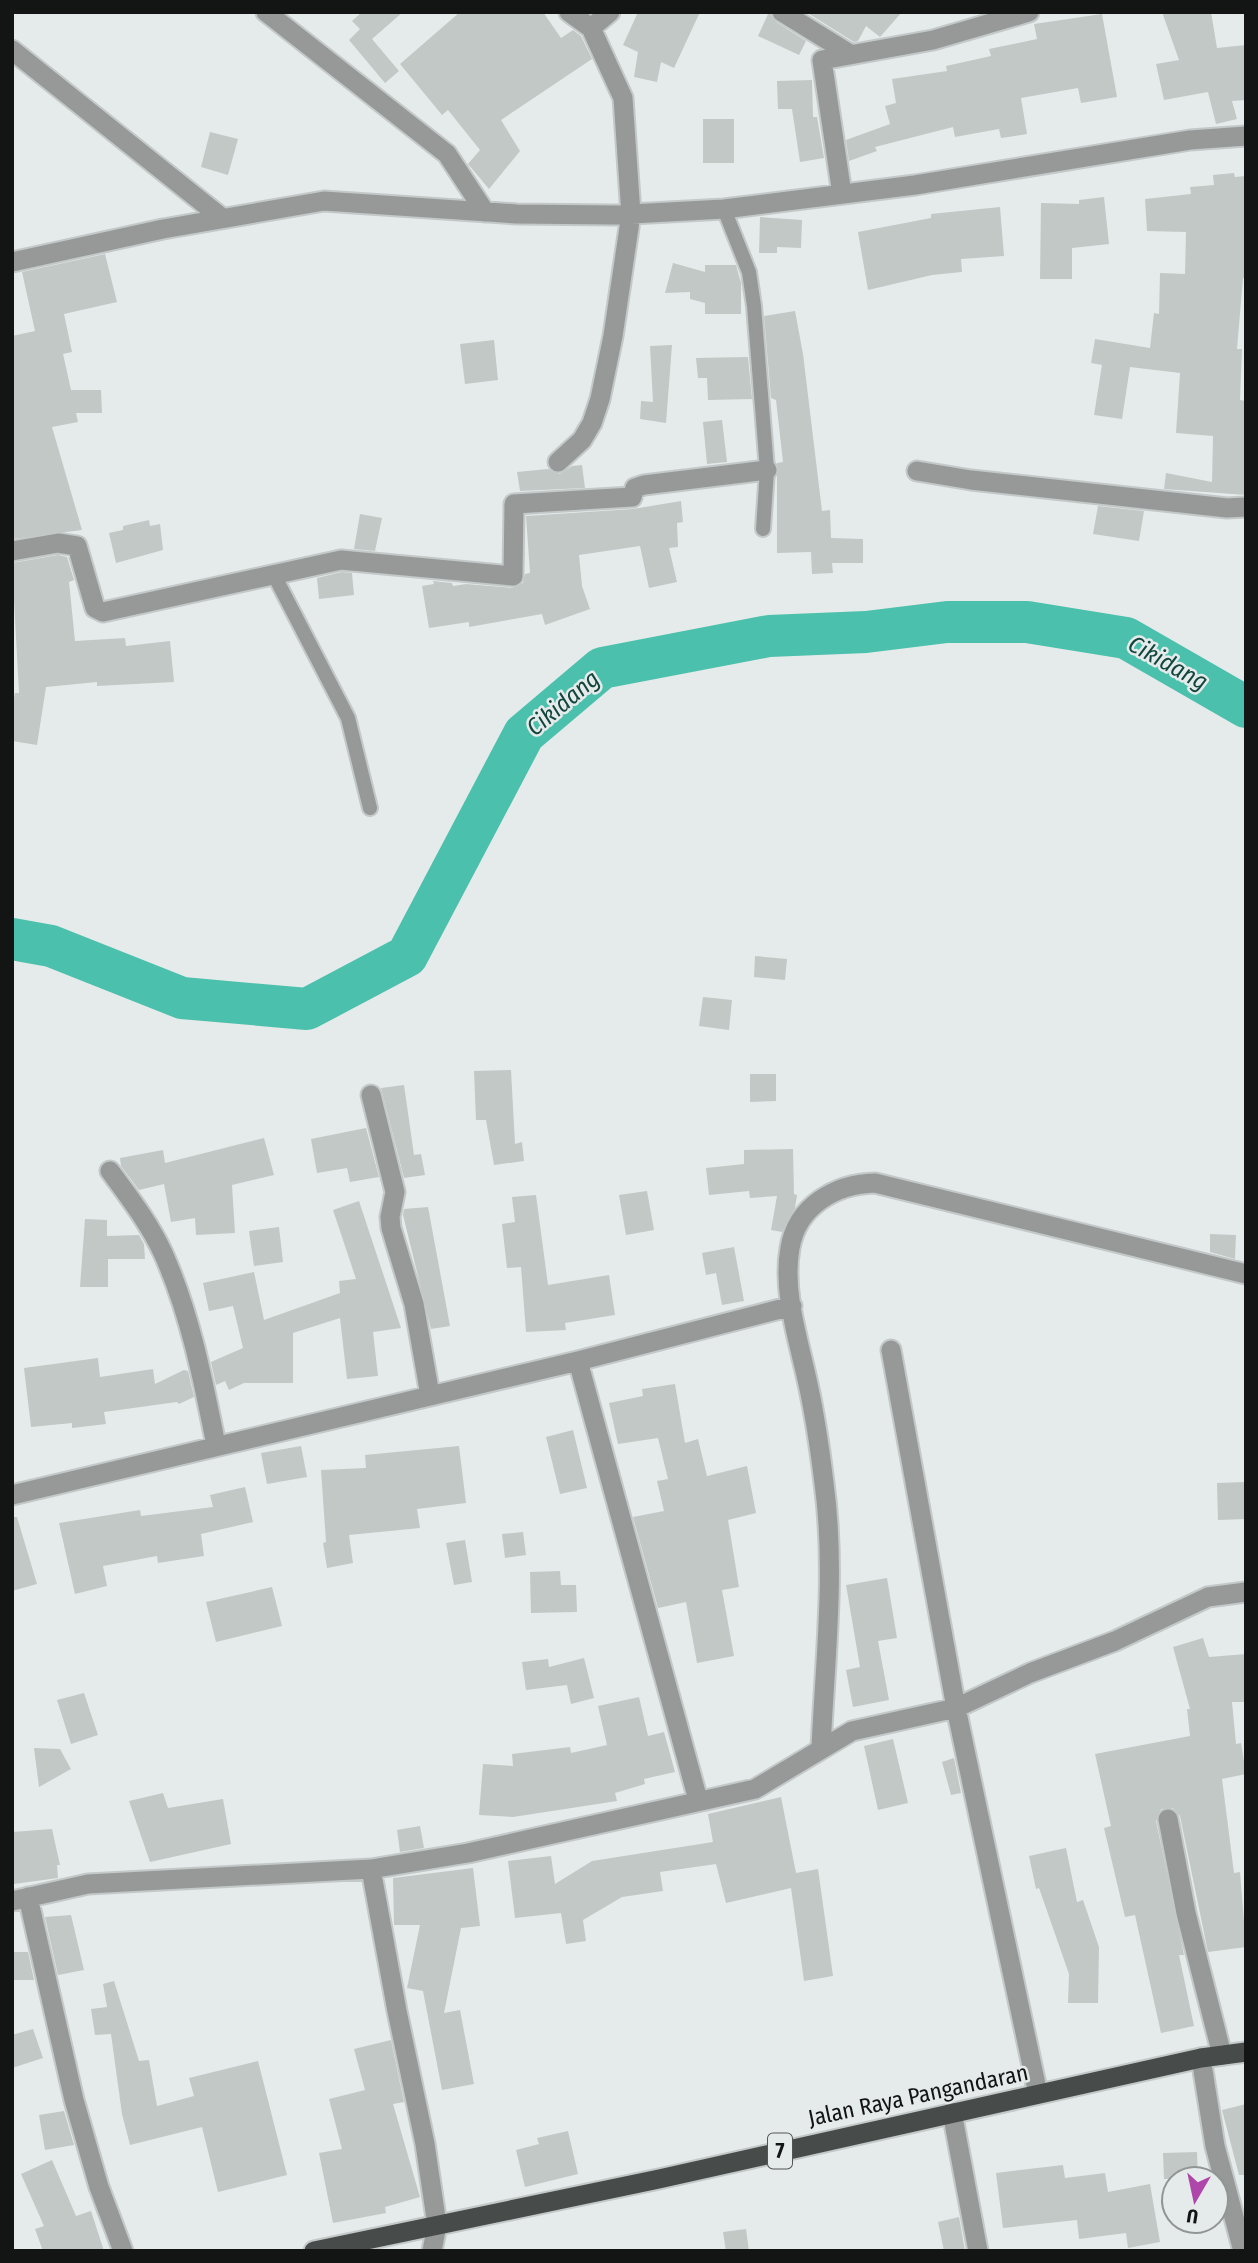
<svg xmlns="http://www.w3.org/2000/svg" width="1258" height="2263" font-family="'Fira Sans Condensed',sans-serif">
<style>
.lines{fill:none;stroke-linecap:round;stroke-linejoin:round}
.river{stroke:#4bc0ac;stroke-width:42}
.building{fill:#c2c8c6}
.service-casing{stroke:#c3c9c8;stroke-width:18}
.minor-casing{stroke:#c3c9c8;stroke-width:23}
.trunk-casing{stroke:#c3c9c8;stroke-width:23}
.service{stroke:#969998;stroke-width:14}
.minor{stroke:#969998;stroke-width:19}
.trunk{stroke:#474c4a;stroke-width:19}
.labels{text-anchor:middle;stroke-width:5;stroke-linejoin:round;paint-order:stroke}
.shield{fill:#e5ebea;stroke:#525554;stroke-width:2}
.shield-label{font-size:21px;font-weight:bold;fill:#131514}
.street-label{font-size:23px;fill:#131514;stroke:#e5ebea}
.water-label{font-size:24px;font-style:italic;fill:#12453d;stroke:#e5ebea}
</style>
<rect width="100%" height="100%" fill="#e5ebea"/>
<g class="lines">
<path class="river" d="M12,939L51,946L182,998L307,1009L407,956L524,734L602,668L769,636L866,632L947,622H1027L1126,638L1246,707"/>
</g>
<path class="building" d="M362,12H403L372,39L399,71L385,83L349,40L360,29L352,21Z
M460,12H543L561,38L573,30L581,36L592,59L501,120L520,151L489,189L468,164L480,150L448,110L442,115L400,64Z
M638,12H700L674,68L661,62L657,82L634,77L638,52L623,45Z
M769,12L776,22L806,41L799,55L758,36Z
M806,12H902L880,37L866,26L858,41L854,42Z
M1162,12H1211L1217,48L1246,45V100L1232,101L1237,119L1216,124L1208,92L1164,100L1156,64L1179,60Z
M1102,14L1117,97L1081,103L1078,88L1021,98L1027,134L1001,138L999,129L955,137L953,127L875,147L877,151L849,161L846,140L890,124L885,106L896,103L892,79L947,71L946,66L991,56L989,49L1037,39L1034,24Z
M812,80L813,117H817L824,158L800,162L792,109H778L777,81Z
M703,119H734V163H703Z
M210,132L238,139L228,175L201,167Z
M1234,173L1235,177L1246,176V278H1243L1237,349H1242L1240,400L1246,401V495L1164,489L1166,473L1212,482L1213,436L1176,433L1180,373L1130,367L1122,419L1094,415L1102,365L1091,363L1095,339L1150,348L1154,313L1159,314L1160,273L1185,274L1186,232L1147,231L1145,199L1191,194L1190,187L1214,185L1213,175Z
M1104,197L1109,244L1072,248V279H1040L1041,203L1079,204V200Z
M1000,207L1004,256L961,259L962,272L932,275L868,290L858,232L931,218V214Z
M760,217L802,220L801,248L777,247V253H759Z
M105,254L117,302L64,314L72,352L63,354L71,390H101L102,413H76L78,422L52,427L82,530L12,539V336L35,331L22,272Z
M673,263L705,272V265H736L741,283V314H705V303L690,299V292L665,293Z
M795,311L803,354L822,511L830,510L831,538L863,539V563H832L833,573L812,574L811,552L777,553V463L783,462L776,400L771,398L764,316Z
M494,340L498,380L465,384L460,344Z
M672,345L666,423L640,419L641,401L653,402L650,346Z
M748,357L752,399L708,400L707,378H698L696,358Z
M722,420L727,462L707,464L703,422Z
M582,465L585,488L520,491L517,472L548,469L560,474L572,466Z
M681,501L683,522L677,523L678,547L669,548L677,582L649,588L640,546L579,555L582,586L590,609L545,625L542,614L469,627V622L429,628L422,586L434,584L433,581L452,583L453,586L466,584L512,588L523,583L525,574L530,573L526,516L633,509Z
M1098,506L1144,511L1139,541L1093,534Z
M360,514L382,518L375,551L354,549Z
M149,520L150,526L160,524L163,550L116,563L109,533L123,530V526Z
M58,555L67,557L74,580L69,582L75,641L125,638L126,646L170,641L174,682L97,686V682L46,687L37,745L12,741V707L15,693H19L12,563Z
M342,572L352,573L354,595L319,599L317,578Z
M755,956L787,959L785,980L754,977Z
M703,997L732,1000L729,1030L699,1026Z
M511,1070L515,1144L522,1142L524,1161L494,1165L486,1120H476L474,1071Z
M750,1074H776V1101L750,1102Z
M404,1085L414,1155L421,1154L425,1175L404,1178L381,1088Z
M366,1128L379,1177L350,1182L347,1168L317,1173L311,1139Z
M264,1138L274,1175L232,1185L235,1233L196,1235L195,1218L171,1222L164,1184L139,1190L121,1166L120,1158L163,1150L165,1163Z
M793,1149L794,1194L797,1195L795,1208L782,1232L771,1230L777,1196L750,1198L749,1191L709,1195L706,1168L744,1164V1150Z
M647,1191L654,1230L626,1235L619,1195Z
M536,1195L548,1285L609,1275L615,1315L565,1323L566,1330L526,1332L521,1267L507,1268L502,1224L515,1222L512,1197Z
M359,1201L401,1328L373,1332L378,1376L347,1379L340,1318L293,1333V1383H244L229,1390L225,1381L216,1385L211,1362L243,1348L233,1306L209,1311L203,1283L254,1272L264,1320L340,1293L339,1281L356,1279L333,1210Z
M428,1207L450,1326L431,1329L403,1215L404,1209Z
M85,1219L107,1220V1236L139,1235L144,1244L145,1259H108V1287H80Z
M279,1227L283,1262L254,1266L249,1231Z
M1210,1234L1236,1235L1235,1259L1210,1252Z
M734,1247L744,1301L722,1305L716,1273L706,1275L702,1253Z
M98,1358L100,1377L153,1369L155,1384L184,1370L188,1371L194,1397L179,1404L177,1402L104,1412L106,1424L72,1428V1423L31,1427L24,1368Z
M675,1384L685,1443L698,1439L707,1476L747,1466L756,1513L728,1520L739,1587L722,1590L734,1656L697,1663L686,1602L658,1608L633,1517L664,1511L657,1481L668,1479L658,1438L618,1444L609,1403L643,1396L642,1389Z
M573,1430L587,1488L560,1494L546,1437Z
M301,1446L307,1477L267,1484L261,1453Z
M459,1446L466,1503L417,1509L420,1528L349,1535L353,1563L327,1568L323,1543L326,1542L321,1470L366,1468L365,1455Z
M1246,1482V1519L1218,1520L1217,1483Z
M245,1487L253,1522L201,1534L204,1556L158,1563L157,1556L103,1566L107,1586L75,1594L59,1523L140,1510L141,1516L213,1507L210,1495Z
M12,1517H17L37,1584L12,1591Z
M523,1532L526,1555L505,1558L502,1534Z
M465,1540L472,1582L454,1585L446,1543Z
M560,1571L561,1585H576L577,1612L531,1613L530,1572Z
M887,1578L897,1638L878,1641L889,1700L853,1707L846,1670L860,1667L846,1585Z
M272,1587L282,1626L216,1642L206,1602Z
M1203,1638L1209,1657L1246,1654V1702H1232L1236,1744L1241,1743L1246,1774L1222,1779L1234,1873L1240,1872L1246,1947L1208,1952L1180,1816L1173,1808L1161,1809L1156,1821L1184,1955H1179L1194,2026L1161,2033L1135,1915L1125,1917L1104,1828L1111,1826L1095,1754L1190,1736L1187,1709H1190L1173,1647Z
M584,1658L594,1698L571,1704L567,1685L526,1690L522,1662L548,1659L549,1667Z
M84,1693L98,1735L71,1744L57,1700Z
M639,1697L648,1736L664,1732L675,1772L644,1779L645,1784L615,1793L617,1801L513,1817L479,1815L483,1764L513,1766L512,1754L570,1747L571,1753L607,1745L598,1706Z
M893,1739L908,1803L878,1810L864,1746Z
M34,1748L60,1749L71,1769L39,1787Z
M954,1758L961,1793L951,1795L942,1762Z
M163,1793L168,1808L223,1799L231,1844L150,1862L129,1801Z
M781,1797L796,1873L818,1869L833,1976L804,1981L791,1888L726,1903L716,1864L660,1872L663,1891L622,1897L583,1920L586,1941L566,1944L561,1913L515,1918L508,1861L551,1856L555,1884L592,1861L713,1842L708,1814Z
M420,1826L424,1848L400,1852L397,1830Z
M52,1829L60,1865H57L58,1878L14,1884L12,1832Z
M1066,1848L1077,1902L1083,1900L1099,1947L1098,2003H1068L1069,1974L1039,1888L1036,1889L1029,1856Z
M473,1868L480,1926L461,1928L444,2013L460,2010L474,2084L442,2090L423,1991L407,1988L420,1925H394L393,1878Z
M71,1915L84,1970L58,1975L45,1917Z
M12,1952H28L34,1980H12Z
M114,1981L139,2061L149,2060L157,2106L194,2096L189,2078L258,2061L287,2175L218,2192L202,2127L130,2145L122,2114L111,2034L95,2035L91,2009L107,2007L103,1984Z
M33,2029L43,2058L12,2068V2035Z
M391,2040L404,2102L393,2104L420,2197L385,2207L386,2213L333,2223L319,2153L342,2149L329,2099L365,2090L354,2049Z
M1246,2104V2175H1239L1222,2110Z
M64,2111L74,2145L45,2150L39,2115Z
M568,2131L578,2174L525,2187L516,2150L539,2144L537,2138Z
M1197,2152L1198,2179H1164L1163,2153Z
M52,2160L76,2216L91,2211L104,2251H43L35,2229L44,2226L21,2174Z
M1063,2165L1065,2178L1105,2173L1108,2192L1150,2184L1160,2242L1128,2248L1126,2233L1079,2239L1077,2220L1003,2228L996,2173Z
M959,2217L965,2251H944L938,2222Z
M746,2229L749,2251H726L723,2232Z"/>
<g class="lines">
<defs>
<path id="service" d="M724,209L749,272L754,306L767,470L763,529
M273,573L348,718L370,808"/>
<path id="minor" d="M266,12L447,154L485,212
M569,12L591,28
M782,12L850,54
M12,50L222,218
M842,194L822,60L933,40L1029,12
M12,262L163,229L324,201L517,214L613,215L724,209L915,185L1190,140L1246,136
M558,462L582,440L592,423L600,399L613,336L631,214L623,98L591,28L610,12
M917,471L971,480L1227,508L1246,507
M12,551L58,543L77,546L95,608L103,612L341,560L513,576L514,504L632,497L635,488L644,485L767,470
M371,1095L395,1192L390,1217L391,1228L414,1304L430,1395
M110,1171C129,1197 149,1223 163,1253C190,1313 203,1380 216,1445
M891,1350L956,1708L1038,2094
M578,1361L698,1800
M12,1495L578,1361L792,1306
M821,1748C825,1660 836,1570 824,1483C820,1450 815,1416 808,1384C799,1341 782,1292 790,1248C797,1206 835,1184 875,1183L1246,1274
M1168,1819L1186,1913L1222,2055
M371,1869L397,2011L425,2144L437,2225L432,2251
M28,1897L74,2100L99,2187L123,2251
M12,1901L88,1884L371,1869L468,1853L755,1789L852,1731L956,1708L1030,1673L1115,1641L1208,1597L1246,1592
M1201,2058L1215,2146L1243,2251
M952,2112L978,2251"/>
<path id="trunk" d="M314,2251L659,2179L1201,2058L1246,2052"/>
</defs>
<use href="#service" class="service-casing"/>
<use href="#minor" class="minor-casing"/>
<use href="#trunk" class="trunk-casing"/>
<use href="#service" class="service"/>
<use href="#minor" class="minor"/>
<use href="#trunk" class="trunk"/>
</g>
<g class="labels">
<rect class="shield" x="768" y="2133.5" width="24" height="35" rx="5"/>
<g class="shield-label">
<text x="780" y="2158">7</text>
</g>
<g class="street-label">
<text transform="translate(918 2095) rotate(-12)" y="8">Jalan Raya Pangandaran</text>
</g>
<g class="water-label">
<text transform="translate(1168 663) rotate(29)" y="8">Cikidang</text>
<text transform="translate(563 703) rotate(-40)" y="8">Cikidang</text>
</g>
</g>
<rect width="1258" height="2263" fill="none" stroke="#131514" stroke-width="28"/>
<g transform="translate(1195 2200) rotate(189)"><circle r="33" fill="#e5ebea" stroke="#919594" stroke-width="2"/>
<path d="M0-5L12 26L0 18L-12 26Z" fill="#af46a9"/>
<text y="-10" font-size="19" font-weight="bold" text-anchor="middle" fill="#131514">U</text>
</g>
</svg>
